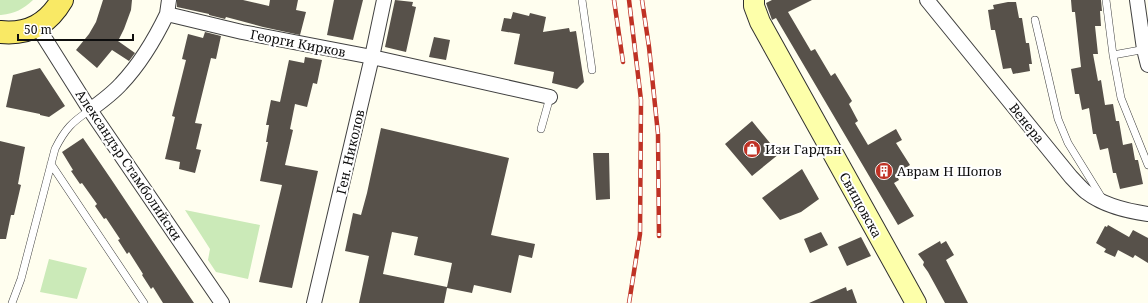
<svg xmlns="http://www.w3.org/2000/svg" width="1148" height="303" font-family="'Noto Serif',serif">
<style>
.green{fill:#cbeab8}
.building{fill:#57514a;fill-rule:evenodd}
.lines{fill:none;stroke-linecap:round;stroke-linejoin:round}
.lane-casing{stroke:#414141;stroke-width:8}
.street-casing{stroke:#414141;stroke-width:16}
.secondary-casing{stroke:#303030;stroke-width:22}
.primary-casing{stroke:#1f1f1f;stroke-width:24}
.lane{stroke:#fff;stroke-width:7}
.street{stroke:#fff;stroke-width:14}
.secondary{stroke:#fdffaa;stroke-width:20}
.primary{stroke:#f9e965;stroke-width:22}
.rail-casing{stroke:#bf3225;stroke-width:4.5}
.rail{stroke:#fff;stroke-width:3;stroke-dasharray:9;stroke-linecap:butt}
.labels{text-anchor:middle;stroke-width:4;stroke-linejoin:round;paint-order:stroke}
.street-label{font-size:13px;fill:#0e0e0e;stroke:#fff}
.poi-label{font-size:13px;fill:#0e0e0e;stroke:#fff;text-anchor:start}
</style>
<rect width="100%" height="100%" fill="#fffeef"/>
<path class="green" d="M0,0H33C22,10 16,13 1,15H0Z
M185,210L260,225L248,279L216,272L208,260L210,249Z
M49,259L87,268L77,299L40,292Z"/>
<path class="building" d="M103,0H132L131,10L124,29L118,41L135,53L129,61L112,50L97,68L76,50L89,34L96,22Z
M177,0H243L269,6L270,0H298L296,10L306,12L300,35L263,27L226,17L225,19L209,15V14L177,7Z
M334,0H363L353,40L327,35Z
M395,0L413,2L412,6L416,7L406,52L385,47Z
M772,0H812L788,12L811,51L815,49L831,76L835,73L852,101L849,104L858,121L855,123L868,145L896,129L902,140L896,143L910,165L896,174L899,180L894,183L914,216L898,225L776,18L772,20L766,3Z
M1071,0H1101L1102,11H1100L1101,26H1095L1098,54H1093L1098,81L1101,80L1105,105L1113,104L1116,121H1119L1123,145L1132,143L1135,160H1138L1143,184L1120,189L1116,173H1113L1108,148L1100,150L1096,134H1093L1089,108L1082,110L1079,94H1075L1071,69L1081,67L1075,12H1072Z
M1008,2H1016L1019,18H1022L1026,43H1029L1032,64H1029L1030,71L1013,74L1011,68L1003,69L995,30H991L988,10L994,9L993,5Z
M513,12L529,16L530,13L546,17L543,32L569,28L570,32L576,31L584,82L577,89L552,83L554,72L514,64L520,34L501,31L504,18L511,19Z
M205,32L221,36L216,59L211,58L195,123L202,124L196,149L201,150L195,173L179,169L180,162L165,159L175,117L172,116L186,60L182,59L188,34L203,38Z
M434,37L450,40L446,60L429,57Z
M305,57L322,60L317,84L313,83L307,107L295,104L290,129L293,130L285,165L318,171L292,288L259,282L282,185L260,181L268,142H266L269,125H266L271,100L280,102L289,60L304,63Z
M40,68L65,106L49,117L40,115V114L6,107L13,75Z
M752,121L779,154L752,176L725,144Z
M381,128L509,158L491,235L535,244L532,258L519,255L511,293L474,285L472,293L447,288L444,303H359L369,256L345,251L353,213L361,215L367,193ZM392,232L418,237L414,255L452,263L447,287L383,274Z
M83,138L111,179L194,303H163L153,287L151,289L142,275L143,274L129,252L127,254L118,240L120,239L106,218L104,219L95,206L97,204L82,183L80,184L71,171L73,170L62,152Z
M0,141L25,147L18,184L21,185L14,215H11L6,239H0Z
M593,153H609L610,199L596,200Z
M802,169L819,199L801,212L780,220L762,198Z
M1108,225L1129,237L1133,230L1148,238V263L1135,255L1133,258L1118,250L1115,257L1104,252L1106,249L1096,243L1105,226L1107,227Z
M821,232L828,245L810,253L804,239Z
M861,237L871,256L847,266L838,247Z
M940,241L941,244L946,241L954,255L946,260L968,303H945L928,272L923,265L924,262L918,254Z
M846,287L847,291L852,289L857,303H809Z"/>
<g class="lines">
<defs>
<path id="lane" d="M582,0L592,70
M1106,0L1113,55L1121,98L1148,165
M1035,20L1058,119L1068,143L1102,198
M1113,55L1146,49
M541,129L550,97
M51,164L144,303
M12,303L21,279L55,149C65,129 72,122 90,110"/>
<path id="street" d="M927,0L1071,177C1076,182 1081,188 1086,192C1104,206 1127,211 1148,214
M1137,0L1144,49L1148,65
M167,14L169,0
M37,26L90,110L222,303
M90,110C101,102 112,94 121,84C141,63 154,41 167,14L242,32L372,57L550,97
M314,303L372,57L384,0"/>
<path id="secondary" d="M754,0V6L760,22L916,303"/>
<path id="primary" d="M0,32C28,35 48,24 62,0"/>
</defs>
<use href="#lane" class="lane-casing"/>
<use href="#street" class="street-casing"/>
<use href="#secondary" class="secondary-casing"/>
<use href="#primary" class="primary-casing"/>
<use href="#lane" class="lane"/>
<use href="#street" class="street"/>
<use href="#secondary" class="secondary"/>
<use href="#primary" class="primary"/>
<defs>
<path id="rail" d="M614,0L623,62
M642,0L649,47L658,134L659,236
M629,303L640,234L641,100L629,0"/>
</defs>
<use href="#rail" class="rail-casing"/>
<use href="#rail" class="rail"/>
</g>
<defs>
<symbol id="shop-disc" viewBox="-11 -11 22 22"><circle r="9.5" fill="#bf3225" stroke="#fff"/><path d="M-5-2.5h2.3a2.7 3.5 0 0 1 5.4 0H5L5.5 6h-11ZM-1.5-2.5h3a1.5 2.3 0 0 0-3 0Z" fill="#fff"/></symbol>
<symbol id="building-disc" viewBox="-11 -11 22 22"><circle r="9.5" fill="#bf3225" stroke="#fff"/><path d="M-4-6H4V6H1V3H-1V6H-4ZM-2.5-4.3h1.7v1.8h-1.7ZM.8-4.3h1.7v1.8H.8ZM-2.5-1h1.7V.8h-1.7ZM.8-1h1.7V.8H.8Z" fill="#fff"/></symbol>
</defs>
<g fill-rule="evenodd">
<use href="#shop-disc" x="742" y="139" width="20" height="20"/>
<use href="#building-disc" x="874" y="161" width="20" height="20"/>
</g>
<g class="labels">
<g class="street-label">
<text transform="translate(298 43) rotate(11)" y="5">Георги Кирков</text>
<text transform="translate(1027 123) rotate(51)" y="5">Венера</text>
<text transform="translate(350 152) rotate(-77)" y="5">Ген. Николов</text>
<text transform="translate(129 165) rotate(56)" y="5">Александър Стамболийски</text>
<text transform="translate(861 205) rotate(61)" y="5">Свищовска</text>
</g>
<g class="poi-label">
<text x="765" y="154">Изи Гардън</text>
<text x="897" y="176">Аврам Н Шопов</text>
</g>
</g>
<path d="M18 34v6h115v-6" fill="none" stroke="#0e0e0e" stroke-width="2"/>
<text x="24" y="34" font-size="12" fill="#0e0e0e" stroke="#ffffff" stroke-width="3" paint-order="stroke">50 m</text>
</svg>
